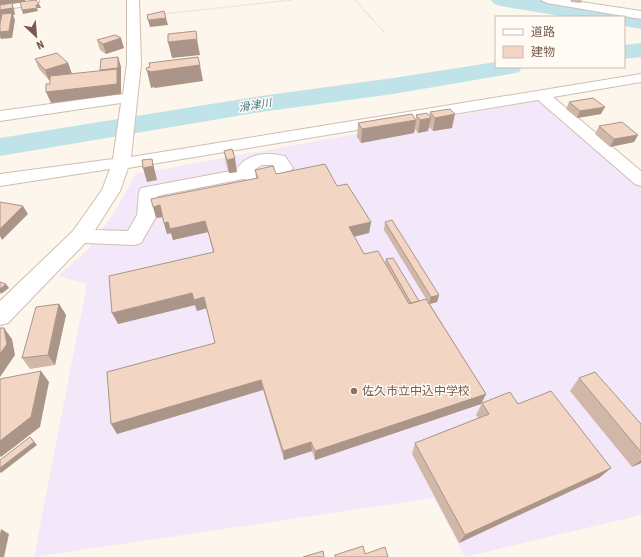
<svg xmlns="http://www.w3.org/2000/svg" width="641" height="557" font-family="'Asap Condensed','Noto Sans JP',sans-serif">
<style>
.education{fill:#f3e8fa}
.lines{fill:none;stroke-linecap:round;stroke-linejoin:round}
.river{fill:#bfe3e8;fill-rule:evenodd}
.minor-casing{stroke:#d1beb0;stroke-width:2}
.path{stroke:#d9b8a5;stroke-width:1.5;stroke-dasharray:0.5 1.5;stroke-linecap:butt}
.minor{fill:#fff;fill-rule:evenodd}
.wall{fill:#d1b7a8}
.shaded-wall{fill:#aa9588;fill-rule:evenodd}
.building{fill:#f3d5c3;stroke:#aa9588}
.education-dot{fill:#8d6e63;stroke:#fffaf3;stroke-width:1.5}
.labels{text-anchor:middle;stroke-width:3;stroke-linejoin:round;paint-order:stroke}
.far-water-label{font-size:11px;font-style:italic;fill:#437c86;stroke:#fffaf3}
.education-label{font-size:12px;fill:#785e54;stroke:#fffaf3;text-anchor:start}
</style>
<rect width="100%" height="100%" fill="#fdf6ec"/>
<path class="education" d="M541,100L641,188V515L465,557L434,498L34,557L87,284L58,276L86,252L113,214L136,174Z"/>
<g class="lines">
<path class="river" d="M491,0H538L605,11L612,13L615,17H567L501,6L494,4Z
M624,14L641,17V29L624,26V17H616Z
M641,43V57L624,59V45Z
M496,62V67H522L519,72L510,74L393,94L261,112L0,156V138L261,96L393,78Z"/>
<defs>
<path id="minor" d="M24,0H39V2L33,5L0,10V4Z
M127,0H139L141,64L131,157L641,74V82L553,97L641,171V186L635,184L538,100L128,168L120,191L95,230L128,231L137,215L139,192L141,188L236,170C247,153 267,152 285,156L293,168L286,175L270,181L259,182L243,179L157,196V215L141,243L134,245L85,243L8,323L0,325V301L73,231L102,190L110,169L0,186V174L113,159L121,103L0,121V111L123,94L127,64ZM262,165H273L275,167L269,170H254Z
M541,0H568L641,11V19L547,3Z"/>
</defs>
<use href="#minor" class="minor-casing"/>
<path class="path" d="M355,0L384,32
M163,14L291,0"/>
<use href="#minor" class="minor"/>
</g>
<path class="wall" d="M571,0H582L581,3L571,2Z
M97,40L124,48L106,54L100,50Z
M118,57L121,67V94L51,103L50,80H49L39,69L35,59L68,63L72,74H70L101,71L100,70Z
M569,102L601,114L577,118L566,109Z
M430,112L452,128L433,131L429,127L428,131L418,133L415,129L414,133L361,143L357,137L358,123L416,119V115L429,116Z
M599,126L638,135L634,142L610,147L595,134Z
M224,151L237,172L229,173L226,164Z
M255,170L337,186L371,222L369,233L354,237L364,254L385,263L386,259L419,301L426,299L384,230L385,222L439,295L437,302L430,304L486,394L481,404L315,460L312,451L284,460L263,390L117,434L215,343L206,308L197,311L195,305L118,324L213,252L208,232L173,240L171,233L167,234L162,217L156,218L256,178Z
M59,304L66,315L55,365L30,369L22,358Z
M579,378L641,424V463L632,467L570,391Z
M482,403L518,404L611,468L599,478L459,543L412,454L415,443L478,418L476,415Z"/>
<path class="shaded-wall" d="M0,0H25L26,2L12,4L14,9L15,15H13L15,20L12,38L1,39L0,37ZM12,15L3,21L1,17Z
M39,4L41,8H37L36,5Z
M37,8L38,11L23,14L22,10Z
M166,18L168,25L150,27L148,20Z
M121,38L124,48L106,54L103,44Z
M197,39L200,55L172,58L168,42Z
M118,57L121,67V94L51,103L46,92L104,80L100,70Z
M68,63L72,74L49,80L45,70Z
M200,65L203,81L155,88L154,87L151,88L147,71Z
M605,107L601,114L577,118L580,111Z
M455,114L452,128L433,131L435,118Z
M431,118L428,131L418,133L420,120Z
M416,120L414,133L361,143L362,129Z
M638,135L634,142L610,147L614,139Z
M235,158L237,172L229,173L227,160Z
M152,159L157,180L147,182L143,168Z
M160,205L163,217L156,218L153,207Z
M23,206L28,214L2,240L0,236V229Z
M205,221L208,232L173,240L171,233L167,234L164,223L168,222Z
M371,222L369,233L348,238L349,227Z
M6,284L9,288L1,294L0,292V289Z
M192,293L204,297L207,308L197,311L195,305L118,324L112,313Z
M439,295L437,302L429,304L431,297Z
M59,304L66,315L55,365L48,355Z
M4,328L12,339L15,355L0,377V354Z
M41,371L49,382L40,427L1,457L0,456V441Z
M261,380L263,390L117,434L111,424Z
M486,394L481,404L315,460V451Z
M30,437L37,445L1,473L0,472V468Z
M311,442L312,451L284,460L283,451Z
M641,460V463L632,467Z
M611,468L599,478L459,543L465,535Z
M1,529L9,534L4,557H0V534Z"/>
<path class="building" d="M36,0L39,4L36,5L37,8L22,10L20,2Z
M12,3L13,8L0,10V5Z
M164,11L166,18L148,20L147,15Z
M12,13L9,31L0,32V24L2,14Z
M196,31L197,39L168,42V34Z
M115,35L121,38L103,44L97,40Z
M57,53L68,63L45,70L35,59Z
M118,57V68L100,70L101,59Z
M198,57L200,65L150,72V71H147L146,68L150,67L149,63Z
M117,69V84L46,92V84H50V76Z
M593,98L605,107L580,111L569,102Z
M450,109L455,114L435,118L430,112Z
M427,113L431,118L420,120L416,115Z
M412,114L416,120L362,129L358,123Z
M622,122L638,135L614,139L599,126Z
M232,149L235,158L227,160L224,151Z
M152,159L153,166L143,168L142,160Z
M325,164L337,186L347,184L371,222L349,227L364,254L378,251L409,304L426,299L486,394L315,451L311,442L283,451L261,380L111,424L107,372L215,343L204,297L194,300L192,293L112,313L109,276L214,252L205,221L170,229L168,222L164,223L160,205L153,207L151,199L258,178L255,170L273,166L276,174Z
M0,202L23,206L0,229Z
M392,220L439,295L431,297L385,222Z
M393,258L419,301L411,303L386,259Z
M0,282L6,284L0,289Z
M59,304L48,355L22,358L36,307Z
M0,328H4L7,344L0,354Z
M41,371L31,417L0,441V379Z
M595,372L641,424V452L579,378Z
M551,391L611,468L465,535L415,443L489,414L482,403L510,392L518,404Z
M30,437L34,442L0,468V460Z
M363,546L365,554L385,547L388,557H335V555Z
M323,551L324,557H303Z"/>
<circle class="education-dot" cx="354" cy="391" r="4"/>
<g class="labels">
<g class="far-water-label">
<text transform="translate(255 105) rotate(-9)" y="4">滑津川</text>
</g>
<g class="education-label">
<text x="362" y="395">佐久市立中込中学校</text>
</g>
</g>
<rect x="495" y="16" width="130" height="52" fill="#fffaf3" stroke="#cabbb1"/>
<rect x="503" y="29" width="20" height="6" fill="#ffffff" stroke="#cabbb1"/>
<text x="531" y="36" font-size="12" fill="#7a5c4d">道路</text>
<rect x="503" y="46" width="20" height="12" fill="#f3d5c3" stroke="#cabbb1"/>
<text x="531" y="56" font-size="12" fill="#7a5c4d">建物</text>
<g transform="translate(36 36) rotate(154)" stroke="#fffaf3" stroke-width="3" paint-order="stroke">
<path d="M0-3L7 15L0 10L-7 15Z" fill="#7a5c4d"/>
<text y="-6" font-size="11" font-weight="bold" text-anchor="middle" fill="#7a5c4d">N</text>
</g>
</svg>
